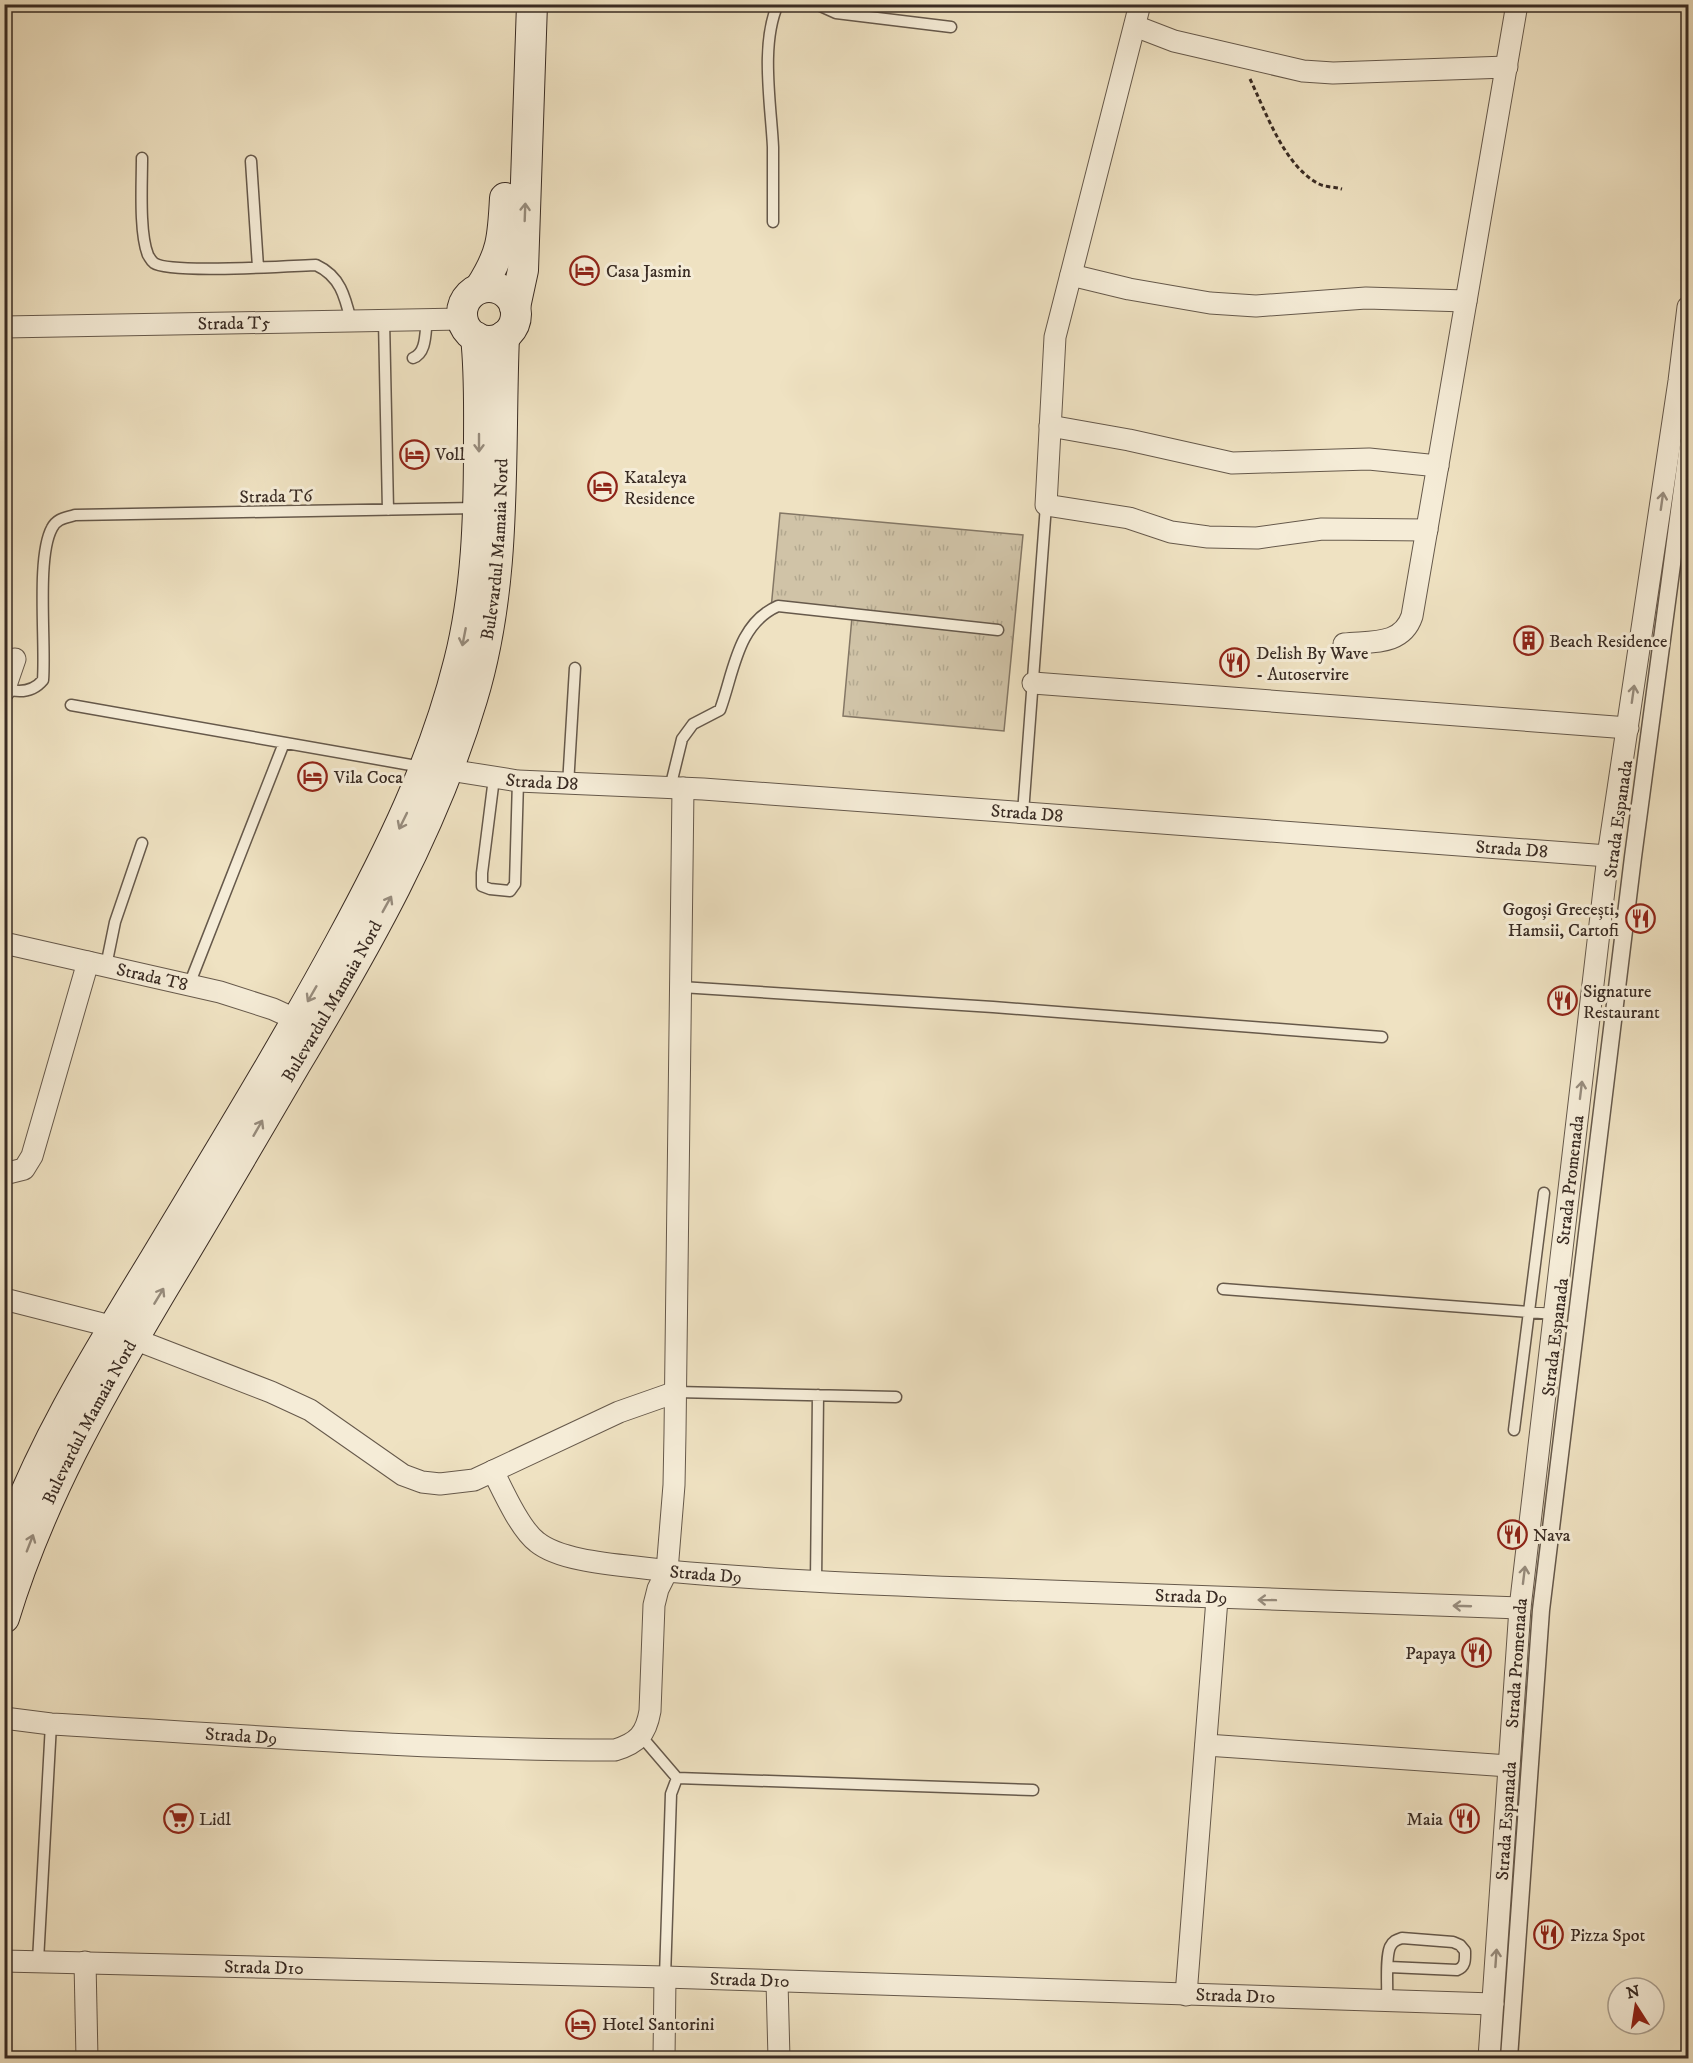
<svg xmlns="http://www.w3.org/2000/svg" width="1693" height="2063" font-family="'IM FELL DW Pica',serif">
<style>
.park{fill:url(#park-tufts);stroke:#847765;stroke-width:1.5}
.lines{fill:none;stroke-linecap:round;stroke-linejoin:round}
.service-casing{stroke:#66594b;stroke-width:13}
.pedestrian-casing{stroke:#66594b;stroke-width:19}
.minor-casing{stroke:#66594b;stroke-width:23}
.secondary-casing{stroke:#392b23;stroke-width:32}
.path{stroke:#392b23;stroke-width:3;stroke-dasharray:4.5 3;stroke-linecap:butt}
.service{stroke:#f5ecd7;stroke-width:10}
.pedestrian{stroke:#f5ecd7;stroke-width:16}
.minor{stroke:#f5ecd7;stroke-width:21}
.secondary{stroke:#f5ecd7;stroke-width:30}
.oneway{stroke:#978c7d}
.labels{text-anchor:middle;stroke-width:6;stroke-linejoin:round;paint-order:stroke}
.poi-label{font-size:18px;fill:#392b23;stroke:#f5ecd7;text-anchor:start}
.street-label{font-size:18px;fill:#392b23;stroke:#f5ecd7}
</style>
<defs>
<pattern id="park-tufts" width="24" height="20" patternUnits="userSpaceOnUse" patternTransform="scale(1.5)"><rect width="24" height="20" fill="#d0c3a7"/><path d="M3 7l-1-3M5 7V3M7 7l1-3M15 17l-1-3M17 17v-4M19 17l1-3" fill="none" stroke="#b3a88f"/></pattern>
</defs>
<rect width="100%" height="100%" fill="#efe2c2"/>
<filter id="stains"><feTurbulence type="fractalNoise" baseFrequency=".00333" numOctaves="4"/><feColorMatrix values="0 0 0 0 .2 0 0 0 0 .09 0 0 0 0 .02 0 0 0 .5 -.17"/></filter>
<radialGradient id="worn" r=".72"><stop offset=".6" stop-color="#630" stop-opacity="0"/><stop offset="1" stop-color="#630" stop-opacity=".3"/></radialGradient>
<path class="park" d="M780,513L1023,535L1004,731L843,716L852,617L771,609Z"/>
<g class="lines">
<defs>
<path id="service" d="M816,4L836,13L951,27
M142,158C142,183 139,233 148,255C150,258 151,261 154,263C169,274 290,266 316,265C340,276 345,296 351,321
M251,161L258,267
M773,222C773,197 773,172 773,147C771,105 760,44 778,4
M384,320L388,510
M413,358C427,353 425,332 427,319
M6,689C20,693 33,692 43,680C46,643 36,557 52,528C57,518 66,518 75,515L476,508
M71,705L422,767
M494,778L482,873V886L490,889L510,891L515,884L518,781
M568,785L575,668
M670,788L682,739L693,724L720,710C734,672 737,624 778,606L998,630
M1023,813L1046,505
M106,966L115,922L142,843
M189,985L284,743
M681,987L993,1007L1382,1037
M1223,1289L1555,1314
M676,1392L896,1397
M1514,1430L1544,1193
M816,1582L818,1395
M641,1736L677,1778
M38,1961L51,1724
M665,1977L671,1794L677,1778L1033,1790
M1387,2001C1388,1987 1385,1959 1390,1947C1393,1941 1396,1940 1402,1938L1453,1942L1460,1945L1465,1951C1465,1959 1466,1967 1457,1970L1389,1967"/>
<path id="pedestrian" d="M1509,2058L1541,1610L1633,857L1688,444"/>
<g id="minor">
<path d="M1140,4L1055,337L1046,505L1129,518L1171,532L1208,537L1257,538L1322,529L1427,530"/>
<path d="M1135,26L1174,41L1303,71L1333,73L1507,67"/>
<path d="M1071,275L1129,289L1210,303L1256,306L1366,298L1466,301"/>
<path id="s1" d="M4,327L462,319"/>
<path d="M1050,426L1129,440L1232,463L1369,459L1438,466"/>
<path d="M1344,644C1371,641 1402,646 1412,616L1517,4"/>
<path d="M1033,683L1628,728"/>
<path d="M4,691L15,659"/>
<path id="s2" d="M449,770L518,781L703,789L1608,856"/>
<path id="s3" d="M4,943L220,992L273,1009L297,1020"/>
<path d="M4,1174L24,1169L32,1156L88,962"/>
<path d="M4,1299L114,1327"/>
<path d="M134,1339L271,1392L310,1410L403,1475L422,1482L440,1484L474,1480L619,1412L676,1392"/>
<path d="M493,1471C503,1491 520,1529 537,1542C564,1564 631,1565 667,1571L674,1485L675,1433L683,788"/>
<path id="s4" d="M4,1718L51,1724C239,1735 427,1750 615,1750C638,1743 646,1734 650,1711L654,1605L658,1589L667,1571C766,1580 866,1584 966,1588C1151,1596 1335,1600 1520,1608"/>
<path d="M1206,1745L1509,1766"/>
<path id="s5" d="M4,1961L665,1977L1493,2004"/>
<path d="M85,1962L87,2058"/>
<path d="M777,1982L779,2058"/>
<path d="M1186,1995L1217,1599"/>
<path d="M664,2058L665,1977"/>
<path id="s6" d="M1489,2058L1520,1608L1608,856L1679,381L1688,307"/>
</g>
<g id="secondary">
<circle cx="489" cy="314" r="27"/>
<path d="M480,288C502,254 503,238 505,198"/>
<path d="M515,307L523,270L532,4"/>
<path d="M4,1548C40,1445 99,1351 155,1259C218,1154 282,1050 340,943C389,853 434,762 459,662C477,591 479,516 479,444C479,408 480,373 476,337"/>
<path id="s7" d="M4,1618C39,1502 98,1398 159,1295C205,1219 250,1142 295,1065C365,948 433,830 472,699C508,581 499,457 504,336"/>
</g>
</defs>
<use href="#service" class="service-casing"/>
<use href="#pedestrian" class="pedestrian-casing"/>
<use href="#minor" class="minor-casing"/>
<use href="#secondary" class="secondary-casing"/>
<path class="path" d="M1250,79C1266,112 1284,166 1319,184C1325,187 1335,187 1342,189"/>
<use href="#service" class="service"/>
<use href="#pedestrian" class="pedestrian"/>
<use href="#minor" class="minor"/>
<use href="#secondary" class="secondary"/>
</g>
<defs><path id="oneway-shaft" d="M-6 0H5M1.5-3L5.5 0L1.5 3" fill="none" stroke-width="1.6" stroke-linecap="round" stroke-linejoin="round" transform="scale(1.5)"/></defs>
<g class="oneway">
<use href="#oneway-shaft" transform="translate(525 212) rotate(-88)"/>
<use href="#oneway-shaft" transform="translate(479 443) rotate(90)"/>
<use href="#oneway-shaft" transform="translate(1662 501) rotate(-82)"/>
<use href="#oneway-shaft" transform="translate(464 637) rotate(101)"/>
<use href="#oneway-shaft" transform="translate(1633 694) rotate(-82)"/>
<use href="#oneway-shaft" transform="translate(403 821) rotate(116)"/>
<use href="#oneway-shaft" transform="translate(387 904) rotate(-61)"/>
<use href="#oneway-shaft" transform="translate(312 994) rotate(120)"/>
<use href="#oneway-shaft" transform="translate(1581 1090) rotate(-83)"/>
<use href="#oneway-shaft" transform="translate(258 1128) rotate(-60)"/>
<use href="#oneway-shaft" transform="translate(159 1296) rotate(-59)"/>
<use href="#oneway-shaft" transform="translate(30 1543) rotate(-69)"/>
<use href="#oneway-shaft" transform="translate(1524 1575) rotate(-83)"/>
<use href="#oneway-shaft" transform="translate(1267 1600) rotate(-179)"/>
<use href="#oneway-shaft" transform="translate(1462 1606) rotate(-178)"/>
<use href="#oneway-shaft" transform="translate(1496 1958) rotate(-86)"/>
</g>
<defs>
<symbol id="hotel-ring" viewBox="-11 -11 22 22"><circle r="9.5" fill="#f5ecd7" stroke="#8f2418" stroke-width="1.5"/><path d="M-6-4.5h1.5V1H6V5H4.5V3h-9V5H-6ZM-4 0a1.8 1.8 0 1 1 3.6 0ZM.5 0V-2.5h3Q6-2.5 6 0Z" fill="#8f2418"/></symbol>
<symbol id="building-ring" viewBox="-11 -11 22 22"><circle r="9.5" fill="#f5ecd7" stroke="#8f2418" stroke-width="1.5"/><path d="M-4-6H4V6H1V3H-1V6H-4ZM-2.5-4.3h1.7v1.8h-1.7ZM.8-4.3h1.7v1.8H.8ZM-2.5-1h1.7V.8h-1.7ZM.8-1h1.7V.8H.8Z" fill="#8f2418"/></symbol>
<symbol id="restaurant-ring" viewBox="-11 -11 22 22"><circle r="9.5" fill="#f5ecd7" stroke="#8f2418" stroke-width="1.5"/><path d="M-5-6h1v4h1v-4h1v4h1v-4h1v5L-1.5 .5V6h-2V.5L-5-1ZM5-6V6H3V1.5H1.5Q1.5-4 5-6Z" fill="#8f2418"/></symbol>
<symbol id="supermarket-ring" viewBox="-11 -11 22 22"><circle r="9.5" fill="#f5ecd7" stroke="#8f2418" stroke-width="1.5"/><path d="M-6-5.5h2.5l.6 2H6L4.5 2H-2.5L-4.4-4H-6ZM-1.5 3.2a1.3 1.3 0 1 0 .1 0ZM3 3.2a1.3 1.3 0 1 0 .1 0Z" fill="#8f2418"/></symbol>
</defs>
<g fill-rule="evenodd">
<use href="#hotel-ring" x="568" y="254" width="33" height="33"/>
<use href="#hotel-ring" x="398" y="438" width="33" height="33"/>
<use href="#hotel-ring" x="586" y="470" width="33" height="33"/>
<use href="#building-ring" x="1512" y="624" width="33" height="33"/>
<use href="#restaurant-ring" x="1218" y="646" width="33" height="33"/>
<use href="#hotel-ring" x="296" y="760" width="33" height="33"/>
<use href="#restaurant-ring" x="1624" y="902" width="33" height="33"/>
<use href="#restaurant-ring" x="1546" y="984" width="33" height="33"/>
<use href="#restaurant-ring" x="1496" y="1518" width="33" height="33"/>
<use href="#restaurant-ring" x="1460" y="1636" width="33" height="33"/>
<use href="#supermarket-ring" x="162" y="1802" width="33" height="33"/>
<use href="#restaurant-ring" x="1448" y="1802" width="33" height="33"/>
<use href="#restaurant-ring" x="1532" y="1918" width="33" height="33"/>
<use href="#hotel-ring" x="564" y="2008" width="33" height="33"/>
</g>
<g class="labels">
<g class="poi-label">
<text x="606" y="277">Casa Jasmin</text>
<text x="435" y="460">Voll</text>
<text x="624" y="483">Kataleya<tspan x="624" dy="21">Residence</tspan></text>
<text x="1549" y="647">Beach Residence</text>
<text x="1256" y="659">Delish By Wave<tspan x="1256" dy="21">- Autoservire</tspan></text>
<text x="334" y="783">Vila Coca</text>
<text x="1619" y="915" text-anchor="end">Gogoși Grecești,<tspan x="1619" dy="21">Hamsii, Cartofi</tspan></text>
<text x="1583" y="997">Signature<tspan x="1583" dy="21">Restaurant</tspan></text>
<text x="1533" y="1541">Nava</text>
<text x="1456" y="1659" text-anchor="end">Papaya</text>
<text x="199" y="1825">Lidl</text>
<text x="1443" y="1825" text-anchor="end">Maia</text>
<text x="1570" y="1941">Pizza Spot</text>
<text x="602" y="2030">Hotel Santorini</text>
</g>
<g class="street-label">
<text dy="6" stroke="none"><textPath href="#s1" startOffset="230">Strada T5</textPath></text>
<text transform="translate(276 496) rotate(-1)" y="6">Strada T6</text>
<text dy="6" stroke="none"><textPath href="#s7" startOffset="1186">Bulevardul Mamaia Nord</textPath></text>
<text dy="6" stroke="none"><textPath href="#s2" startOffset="94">Strada D8</textPath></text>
<text dy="6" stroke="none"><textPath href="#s2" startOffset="580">Strada D8</textPath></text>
<text transform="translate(1618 819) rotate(-82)" y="6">Strada Espanada</text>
<text dy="6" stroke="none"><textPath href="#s2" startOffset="1066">Strada D8</textPath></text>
<text dy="6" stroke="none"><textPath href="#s3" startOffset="152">Strada T8</textPath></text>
<text dy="6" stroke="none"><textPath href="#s7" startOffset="700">Bulevardul Mamaia Nord</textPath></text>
<text dy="6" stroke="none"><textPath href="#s6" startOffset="882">Strada Promenada</textPath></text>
<text transform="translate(1555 1337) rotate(-83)" y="6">Strada Espanada</text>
<text dy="6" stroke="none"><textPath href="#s7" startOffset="214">Bulevardul Mamaia Nord</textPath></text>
<text dy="6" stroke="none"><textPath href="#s4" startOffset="850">Strada D9</textPath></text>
<text dy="6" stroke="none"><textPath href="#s4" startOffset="1336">Strada D9</textPath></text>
<text dy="6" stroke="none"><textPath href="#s6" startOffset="396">Strada Promenada</textPath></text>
<text dy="6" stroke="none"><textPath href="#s4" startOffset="238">Strada D9</textPath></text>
<text transform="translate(1506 1821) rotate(-86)" y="6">Strada Espanada</text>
<text dy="6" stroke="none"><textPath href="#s5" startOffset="260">Strada D10</textPath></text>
<text dy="6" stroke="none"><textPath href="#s5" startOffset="746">Strada D10</textPath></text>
<text dy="6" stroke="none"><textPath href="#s5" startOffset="1232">Strada D10</textPath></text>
</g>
</g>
<rect width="1693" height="2063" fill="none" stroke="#efe2c2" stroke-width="24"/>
<rect x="6" y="6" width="1681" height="2051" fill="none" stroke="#392b23" stroke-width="3"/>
<rect x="12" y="12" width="1669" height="2039" fill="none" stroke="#392b23" stroke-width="1.5"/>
<g transform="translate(1636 2006) rotate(348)"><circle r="28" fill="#f5ecd7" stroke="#aa9f8f" stroke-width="1.5"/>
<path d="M0-4.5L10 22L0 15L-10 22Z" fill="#8f2418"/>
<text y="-9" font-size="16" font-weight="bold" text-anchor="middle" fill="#392b23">N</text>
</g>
<rect width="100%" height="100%" filter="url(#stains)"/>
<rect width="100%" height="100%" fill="url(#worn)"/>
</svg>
